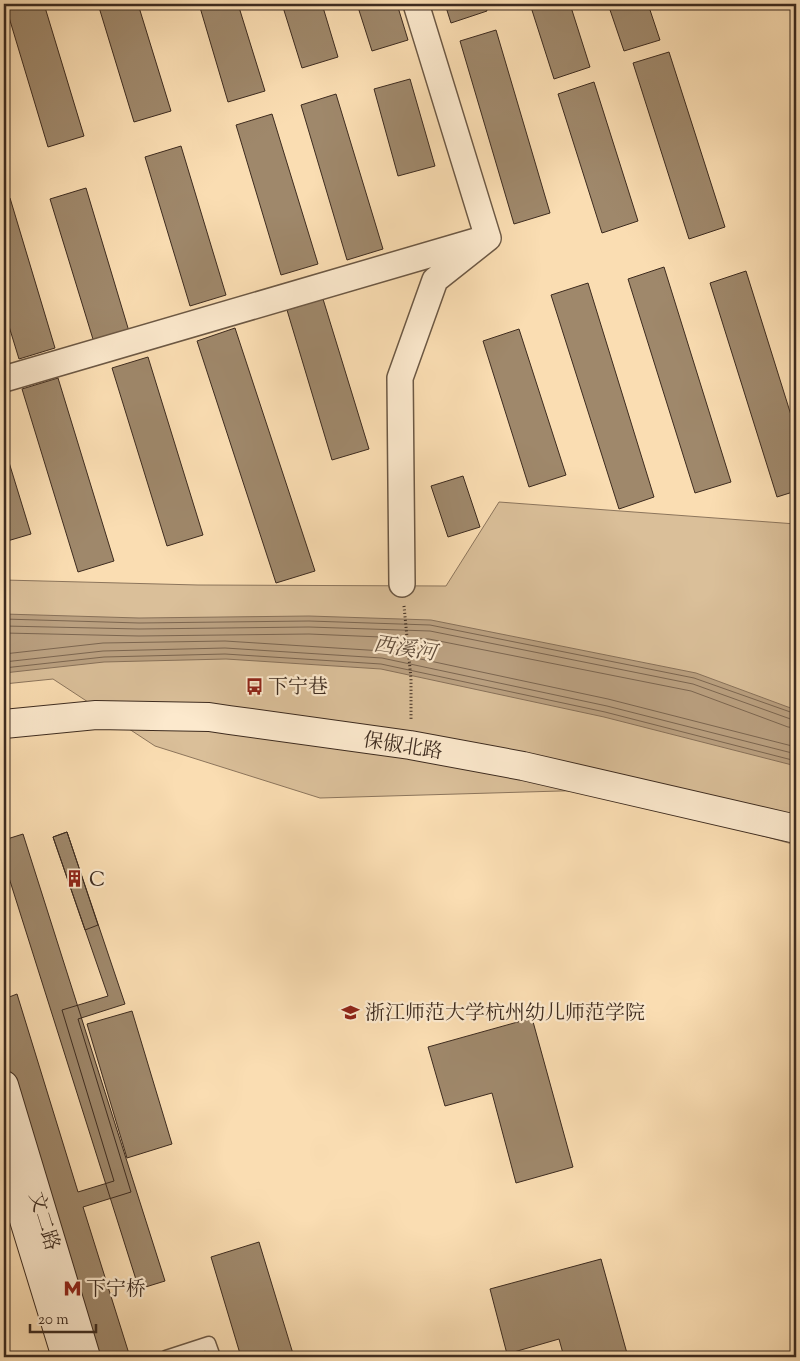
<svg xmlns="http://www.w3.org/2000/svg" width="800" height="1361" font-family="'Sorts Mill Goudy','Noto Serif SC',serif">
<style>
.green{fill:#dabf99;stroke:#8c755c}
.water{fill:#baa080;stroke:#887159}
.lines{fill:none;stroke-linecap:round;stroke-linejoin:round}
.shore{stroke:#7c6650;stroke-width:1}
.building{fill:#9f886b;stroke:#3d2b1f}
.service-casing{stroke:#6c5844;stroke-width:15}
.minor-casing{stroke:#6c5844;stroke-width:28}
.secondary-casing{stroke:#3d2b1f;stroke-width:30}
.path{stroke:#3d2b1f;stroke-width:3;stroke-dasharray:1 2.5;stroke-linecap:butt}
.service{stroke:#fce9cd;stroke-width:12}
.minor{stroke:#fce9cd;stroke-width:25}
.secondary{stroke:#fce9cd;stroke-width:28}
.labels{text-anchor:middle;stroke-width:4.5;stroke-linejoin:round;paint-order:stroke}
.poi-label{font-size:20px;fill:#3d2b1f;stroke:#fce9cd;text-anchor:start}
.street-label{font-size:20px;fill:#3d2b1f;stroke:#fce9cd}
.water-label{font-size:21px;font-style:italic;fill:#624e3c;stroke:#fce9cd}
</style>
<rect width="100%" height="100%" fill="#faddb2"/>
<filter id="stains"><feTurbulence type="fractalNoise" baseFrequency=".004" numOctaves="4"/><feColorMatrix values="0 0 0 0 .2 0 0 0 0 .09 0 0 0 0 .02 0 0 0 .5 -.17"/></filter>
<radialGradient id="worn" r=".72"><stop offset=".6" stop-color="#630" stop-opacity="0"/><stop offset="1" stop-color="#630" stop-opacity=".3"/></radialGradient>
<path class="green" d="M499,502L796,524V845L595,790L320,798L155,746L53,679L4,684V580L198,585L446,586Z"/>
<path class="water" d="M4,614L139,618L309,616L431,620L696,673L796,710V766L604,717L381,669L226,659L104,662L4,673Z"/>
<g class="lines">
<path class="shore" d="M4,619L139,623L309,621L430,625L694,678L796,714
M4,626L139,629L309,627L430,631L693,684L796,721
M4,633L139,636L309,634L429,639L691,691L788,727L796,728
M4,654L103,643L225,641L383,651L608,699L796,747
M4,662L103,651L225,648L382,658L607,706L796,754
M4,668L104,657L225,654L381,664L605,712L796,761"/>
</g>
<path class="building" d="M5,4H44L84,136L48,147Z
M98,4H138L171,111L134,122Z
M199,4H238L265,91L228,102Z
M282,4H322L338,57L302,68Z
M357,4H397L408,40L372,51Z
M445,4H485L487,11L451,23Z
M530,4H570L590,67L554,79Z
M608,4H648L660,40L624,51Z
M496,30L550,213L514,224L460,41Z
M669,52L725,227L689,239L633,63Z
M410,79L435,166L398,176L374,89Z
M594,82L638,221L602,233L558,94Z
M336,94L383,249L347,260L301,105Z
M272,114L318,264L281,275L236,125Z
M181,146L226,295L190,306L145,157Z
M86,188L131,338L96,349L50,199Z
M10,198L55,348L19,359L4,310V200Z
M664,267L731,482L695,493L628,279Z
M746,271L796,431V491L777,497L710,283Z
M588,283L654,497L619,509L551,295Z
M323,299L369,449L332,460L287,310Z
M235,328L315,571L276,583L197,341Z
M519,329L566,475L529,487L483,341Z
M148,357L203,535L167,546L112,368Z
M58,378L114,561L78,572L22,389Z
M4,446L31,534L4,542Z
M463,476L480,527L448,537L431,486Z
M67,832L125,1004L78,1019L131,1192L83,1207L130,1357H61L4,1174V999L17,994L78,1192L114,1181L62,1010L108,996L53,837Z
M67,832L98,925L85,930L53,837Z
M23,834L165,1281L139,1289L4,862V840Z
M132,1011L172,1144L127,1158L87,1024Z
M532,1018L573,1167L516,1183L492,1093L445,1106L428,1047Z
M259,1242L294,1357H241L211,1257Z
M601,1259L628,1357H564L559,1339L507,1354L490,1289Z"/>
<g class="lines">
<defs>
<path id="service" d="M166,1357L209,1343L214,1357"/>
<path id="minor" d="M4,379L476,241
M402,584L400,378L435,280L488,238L416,4"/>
<path id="secondary" d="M4,724L96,715L209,717L229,720L410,745L523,766L796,829
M4,1085L86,1357
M4,1155L66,1357"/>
</defs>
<use href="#service" class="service-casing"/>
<use href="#minor" class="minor-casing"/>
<use href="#secondary" class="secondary-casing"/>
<path class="path" d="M404,606L411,679V721"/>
<use href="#service" class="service"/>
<use href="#minor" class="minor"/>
<use href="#secondary" class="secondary"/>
</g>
<defs>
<symbol id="bus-bare" viewBox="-9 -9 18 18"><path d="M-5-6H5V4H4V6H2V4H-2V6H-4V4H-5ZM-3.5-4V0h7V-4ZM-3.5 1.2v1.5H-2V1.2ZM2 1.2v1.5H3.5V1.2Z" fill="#8f2418" stroke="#fce9cd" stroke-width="2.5" paint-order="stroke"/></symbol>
<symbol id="building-bare" viewBox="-9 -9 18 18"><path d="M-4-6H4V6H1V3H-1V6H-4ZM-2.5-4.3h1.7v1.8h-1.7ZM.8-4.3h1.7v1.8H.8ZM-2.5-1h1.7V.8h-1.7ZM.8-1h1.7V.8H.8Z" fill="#8f2418" stroke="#fce9cd" stroke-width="2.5" paint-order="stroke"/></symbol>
<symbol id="university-bare" viewBox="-9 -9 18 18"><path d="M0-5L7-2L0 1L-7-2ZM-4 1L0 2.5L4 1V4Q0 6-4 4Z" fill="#8f2418" stroke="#fce9cd" stroke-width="2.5" paint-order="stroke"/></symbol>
<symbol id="metro-bare" viewBox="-9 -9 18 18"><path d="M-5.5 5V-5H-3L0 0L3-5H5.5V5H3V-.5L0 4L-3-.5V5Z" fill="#8f2418" stroke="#fce9cd" stroke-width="2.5" paint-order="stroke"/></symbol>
</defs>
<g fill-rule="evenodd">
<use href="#bus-bare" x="242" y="674" width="25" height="25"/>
<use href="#building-bare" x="62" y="866" width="25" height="25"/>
<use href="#university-bare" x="338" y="1000" width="25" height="25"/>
<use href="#metro-bare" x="60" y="1276" width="25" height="25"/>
</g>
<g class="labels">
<g class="poi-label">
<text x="268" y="693">下宁巷</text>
<text x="89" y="886">C</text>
<text x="365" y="1019">浙江师范大学杭州幼儿师范学院</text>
<text x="86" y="1295">下宁桥</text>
</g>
<g class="street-label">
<text transform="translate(403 745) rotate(9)" y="7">保俶北路</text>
<text transform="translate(45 1221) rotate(73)" y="7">文二路</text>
</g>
<g class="water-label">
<text transform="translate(405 648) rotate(9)" y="7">西溪河</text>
</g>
</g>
<rect width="800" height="1361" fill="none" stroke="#faddb2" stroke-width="20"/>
<rect x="5" y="5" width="790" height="1351" fill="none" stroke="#3d2b1f" stroke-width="2.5"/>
<rect x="10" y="10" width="780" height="1341" fill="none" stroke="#3d2b1f"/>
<path d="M30 1324v8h66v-8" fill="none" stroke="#3d2b1f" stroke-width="2.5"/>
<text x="38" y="1324" font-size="15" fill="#3d2b1f" stroke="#fce9cd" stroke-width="4" paint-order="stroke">20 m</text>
<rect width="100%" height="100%" filter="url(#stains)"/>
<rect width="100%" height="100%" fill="url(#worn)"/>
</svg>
